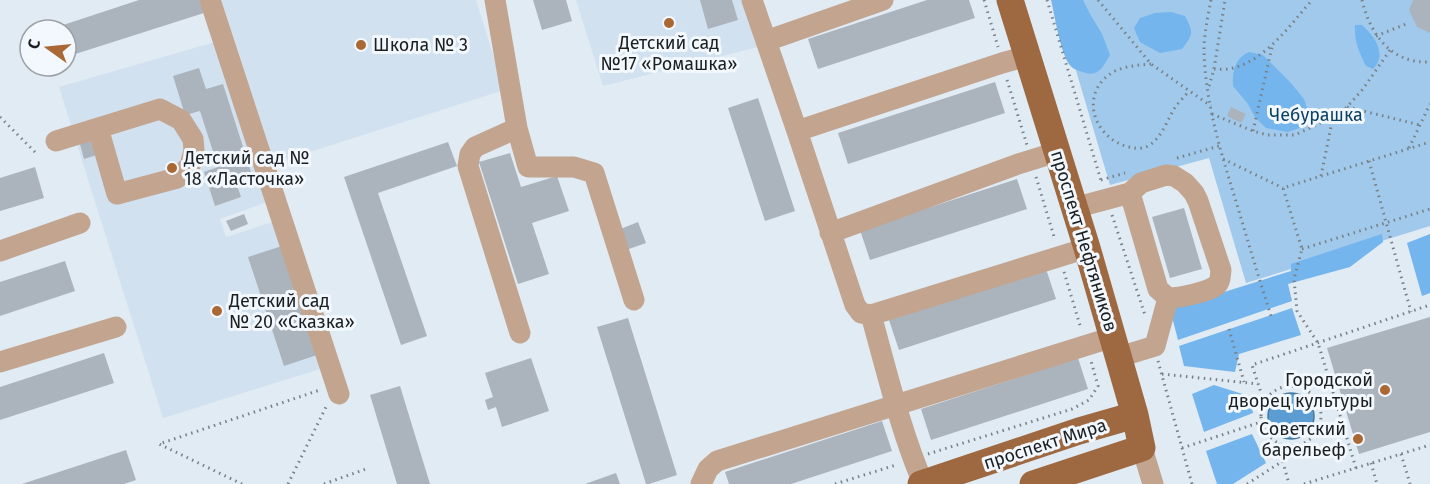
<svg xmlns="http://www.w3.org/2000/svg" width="1430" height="484" font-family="'Fira Sans',sans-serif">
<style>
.built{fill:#d1e1ef}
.green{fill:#a0c9eb}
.forest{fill:#73b5ec}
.water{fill:#5b9dd2;stroke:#48779d;stroke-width:1.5}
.building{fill:#abb4bd}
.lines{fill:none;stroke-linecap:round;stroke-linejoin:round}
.path{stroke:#798085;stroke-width:3;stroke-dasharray:1.5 4.5;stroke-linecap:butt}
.minor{stroke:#c2a48f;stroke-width:21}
.major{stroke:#9e6840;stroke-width:27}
.poi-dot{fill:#aa6834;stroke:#f2f8fd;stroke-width:2}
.labels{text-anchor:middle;stroke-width:6;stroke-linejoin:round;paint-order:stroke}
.poi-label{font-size:18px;fill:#1b1f22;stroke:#f2f8fd;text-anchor:start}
.park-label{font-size:18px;fill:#0c4064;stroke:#f2f8fd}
.street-label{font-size:18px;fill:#1b1f22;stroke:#f2f8fd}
</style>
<rect width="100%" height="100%" fill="#e1ebf4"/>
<path class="built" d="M218,0H476L504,90L269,165Z
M576,0H748L762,46L603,86Z
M222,40L270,201L220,219L226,237L276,221L323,368L163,418L59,87Z"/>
<path class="green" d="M1055,0H1430V226L1246,283L1209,158L1110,185Z"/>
<path class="forest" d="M1051,0H1083L1090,14L1102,34L1110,55C1104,65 1099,77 1086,73C1080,71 1073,70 1069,64C1060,50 1055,17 1051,0Z
M1171,12L1185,16C1194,33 1193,34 1182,49L1160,53L1140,42L1134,28L1140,18L1155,13Z
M1355,25H1362C1374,36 1388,54 1373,69L1366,66C1359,52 1354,41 1355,25Z
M1249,52L1263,55L1290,82L1304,99L1309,114L1307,121L1302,127L1288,132L1266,128L1255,117L1248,104L1233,86C1232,72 1235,58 1249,52Z
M1382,234L1383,242L1350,267L1288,284L1292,301L1178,340L1170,309L1291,271V264Z
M1430,234V293L1422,296L1407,243Z
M1292,308L1301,335L1239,354L1235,372L1184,366L1179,346Z
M1214,385L1249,396L1253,413L1204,432L1192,394Z
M1252,434L1266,463L1233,484H1217L1206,451Z"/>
<path class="water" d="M1268 416a23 23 0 1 1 46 0a23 23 0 1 1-46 0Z"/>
<path class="building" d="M139,0H203L207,12L66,57V30H48Z
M533,0H566L572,21L542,30Z
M700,0H732L738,20L708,29Z
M927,0H969L975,18L818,69L808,39Z
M1413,0H1430V33L1417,27L1409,10Z
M199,68L206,89L223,84L251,172L234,177L241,197L215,206L204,172L218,167L200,111L185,115L173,76Z
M995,82L1005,113L848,164L838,133Z
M758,98L795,211L765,221L728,108Z
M1231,107L1246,114L1241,123L1227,116Z
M93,140L97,155L84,159L80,144Z
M448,142L457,166L378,193L427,336L401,345L344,177Z
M510,153L521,187L557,176L569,211L532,223L549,274L518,284L479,162Z
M35,167L44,198L0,211V178Z
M1017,179L1027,209L870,260L860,230Z
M1184,208L1202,269L1170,278L1152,217Z
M244,214L248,224L231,231L226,221Z
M638,222L646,243L626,250L618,230Z
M282,246L317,355L284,366L248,257Z
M65,261L75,291L0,316V282Z
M1046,269L1056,299L899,350L889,320Z
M1430,317V432L1359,454L1327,348Z
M628,318L677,475L649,484H646L597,327Z
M104,353L114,383L0,420V387Z
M531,358L549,411L502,427L496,407L488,410L485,400L493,397L485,373Z
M1078,358L1088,389L931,440L921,409Z
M400,386L430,484H397L370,395Z
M882,421L892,451L791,484H729L725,472Z
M126,450L136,480L124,484H22Z
M616,473L620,484H585Z"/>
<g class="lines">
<path class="path" d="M984,0L998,47
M1047,0L1102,184
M1098,0L1151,64L1211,106
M1211,0C1208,15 1205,30 1204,46C1204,101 1222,156 1238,208C1249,245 1260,282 1272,319
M1362,0C1370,34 1391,64 1430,62
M1376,36L1406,24
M1151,64C1139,65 1126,66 1115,71C1078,91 1092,138 1129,147C1137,149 1145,149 1151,144C1162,136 1167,121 1174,109C1178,103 1184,97 1189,91
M1214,69C1220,69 1227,70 1233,68C1266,60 1291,24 1312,0
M1007,80L1027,145
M1209,86L1214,69L1225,0
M1347,107L1420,125
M1212,114L1253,131L1267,135H1295L1333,117L1347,107L1363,89L1390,50
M0,117L37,154
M1253,131L1272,47
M1409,148L1430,104
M1177,158L1219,146
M1223,159L1283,188
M1369,161L1411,312
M1321,176L1333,117
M1036,177L1055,240
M1101,180L1125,173
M1112,215L1145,315
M1302,249L1430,209
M1064,272L1081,329
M1229,329L1244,382
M1158,361L1192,484
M1162,374L1258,384
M1261 416a30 30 0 1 1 60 0a30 30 0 1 1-60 0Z
M1264,402L1252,365L1430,305
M1319,406L1335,400
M1278,444L1289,484
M1182,448L1261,422
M928,454L1072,409L1089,400L1098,386L1091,361
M1401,454L1410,484
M1371,463L1377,484
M1356,468L1318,343L1297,311L1294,279L1302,249L1283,188L1430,142
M242,484L159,444L320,390
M288,484L327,405
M324,484L366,469
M835,484L896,465
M1247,484L1283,461
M1304,484L1430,445"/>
<path class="minor" d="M210,0L339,394
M495,0L517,128L528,167H574L594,173L634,300
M752,0L797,131L855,305L861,313L871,315C887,372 900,429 923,483
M766,41L883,0
M517,128L475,147L470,154L468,166L520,333
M797,131L1002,63L1028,56
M56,141L160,109L181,120L193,139L194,150L190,166L177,178L117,194L98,128
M1074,208L1130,193L1141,183L1166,175L1174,176L1185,183L1194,193L1198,201L1221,270C1220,276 1221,281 1217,285C1209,292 1179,298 1168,298L1158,289L1130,193
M830,233L1018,164L1057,152
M0,251L80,223
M871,315L1087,248
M1119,357L1155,346L1168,298
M0,362L116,327
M1142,448L1153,484
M701,484L708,469L717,461L1113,337"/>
<path class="major" d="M1010,0L1087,248L1135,415L1142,448L1033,484
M921,484L1079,431L1135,415"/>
</g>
<g class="poi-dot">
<circle cx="669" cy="23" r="6"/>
<circle cx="361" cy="45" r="6"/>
<circle cx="172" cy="168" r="6"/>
<circle cx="217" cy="311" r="6"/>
<circle cx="1385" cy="390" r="6"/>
<circle cx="1358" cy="439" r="6"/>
</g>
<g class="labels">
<g class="poi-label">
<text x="669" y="49" text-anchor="middle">Детский сад<tspan x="669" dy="21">№17 «Ромашка»</tspan></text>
<text x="373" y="51">Школа № 3</text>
<text x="184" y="164">Детский сад №<tspan x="184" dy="21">18 «Ласточка»</tspan></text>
<text x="229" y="307">Детский сад<tspan x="229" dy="21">№ 20 «Сказка»</tspan></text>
<text x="1373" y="386" text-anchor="end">Городской<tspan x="1373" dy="21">дворец культуры</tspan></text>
<text x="1346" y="435" text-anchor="end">Советский<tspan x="1346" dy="21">барельеф</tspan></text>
</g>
<g class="park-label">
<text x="1316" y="121">Чебурашка</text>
</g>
<g class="street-label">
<text transform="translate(1084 241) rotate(73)" y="6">проспект Нефтяников</text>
<text transform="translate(1045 444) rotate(-18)" y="6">проспект Мира</text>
</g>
</g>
<g transform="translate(48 48) rotate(285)"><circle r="28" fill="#f2f8fd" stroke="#9ca1a5" stroke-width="1.5"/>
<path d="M0-4.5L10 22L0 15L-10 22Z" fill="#aa6834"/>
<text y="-9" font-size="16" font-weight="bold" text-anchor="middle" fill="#1b1f22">С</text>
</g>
</svg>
